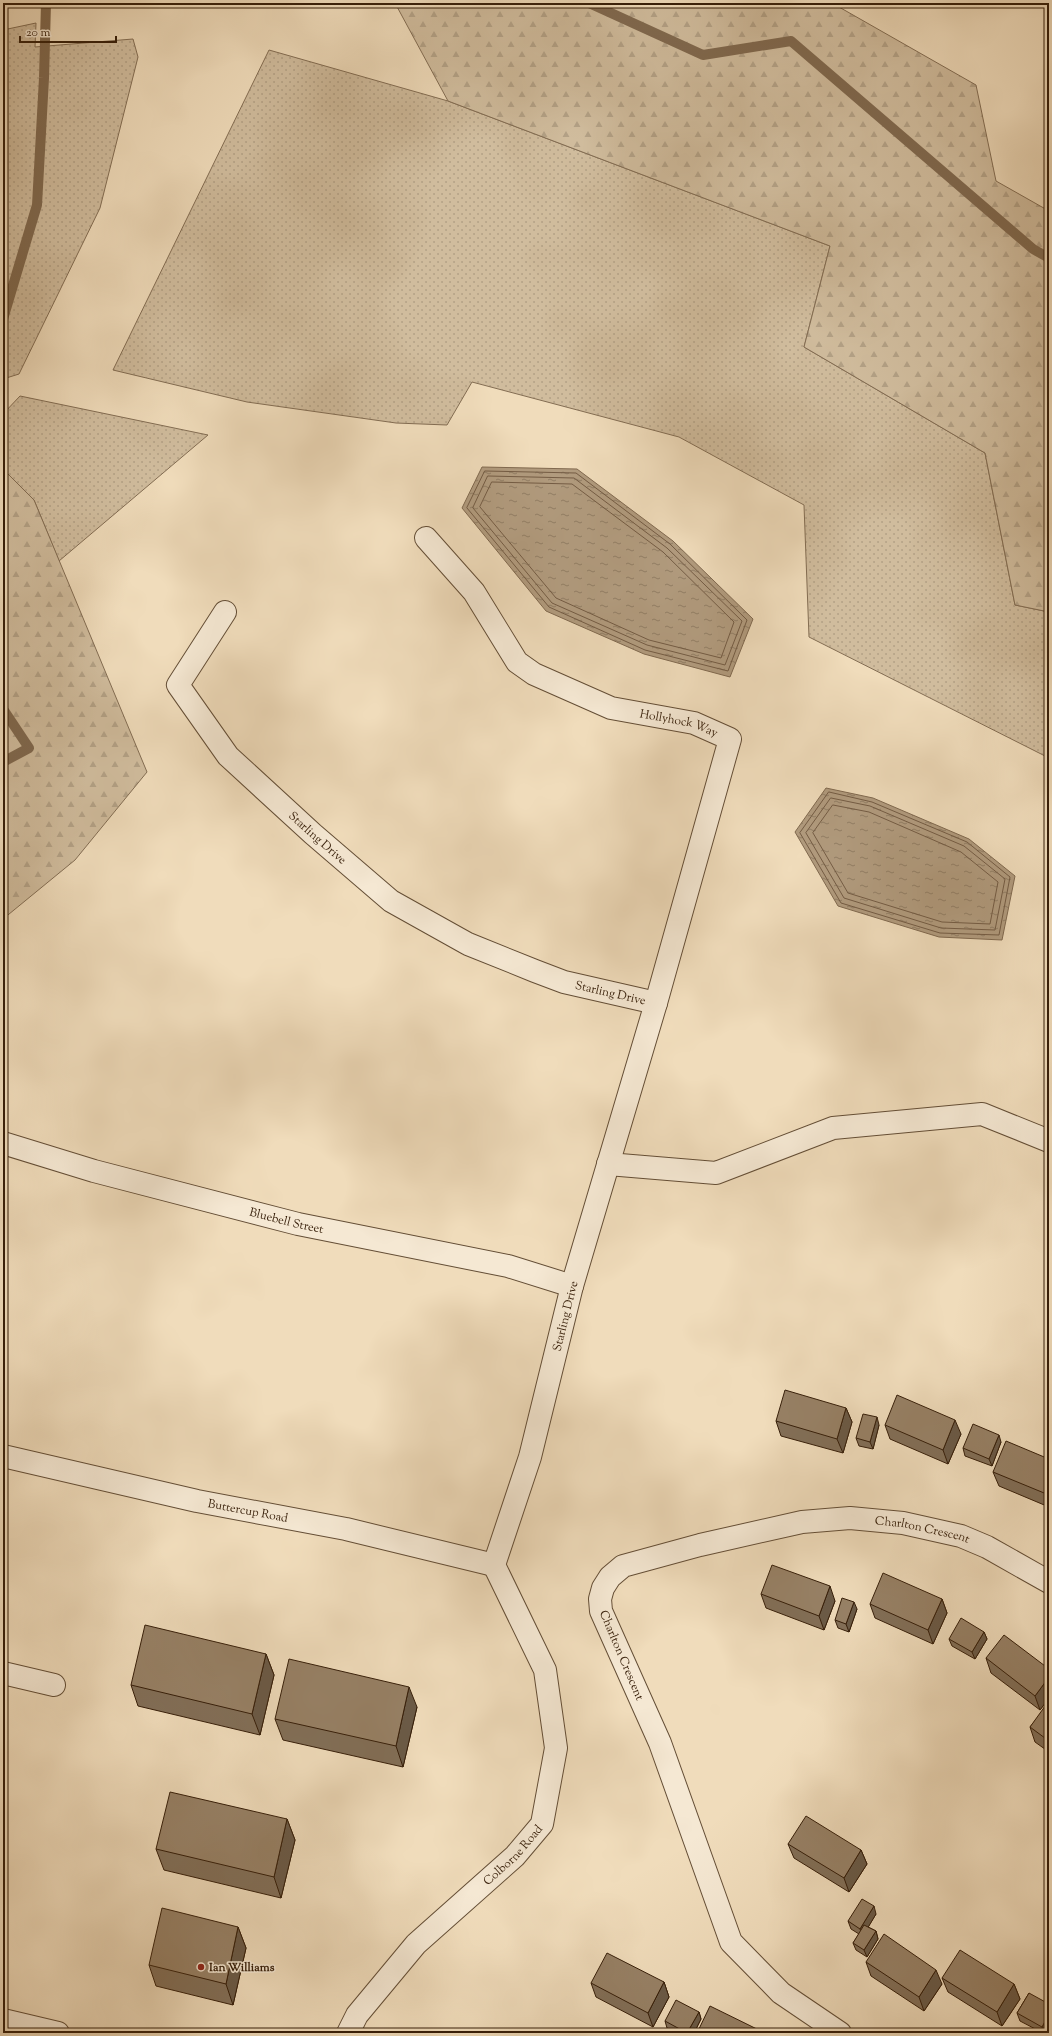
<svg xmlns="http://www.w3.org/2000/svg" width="1052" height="2036" font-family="'Sorts Mill Goudy',serif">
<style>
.green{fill:url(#green-dots);stroke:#836d53}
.forest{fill:url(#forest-firs);stroke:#836d53}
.water{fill:url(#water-ripples);stroke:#80694f}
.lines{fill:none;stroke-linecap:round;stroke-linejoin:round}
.shore{stroke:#745c44;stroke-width:1}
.stream{stroke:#80694f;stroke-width:10}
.minor-casing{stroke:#644e36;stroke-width:24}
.minor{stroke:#f5e8d3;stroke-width:22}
.wall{fill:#826f58;stroke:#361e09}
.shaded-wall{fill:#6a5a47;stroke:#361e09}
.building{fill:#978166;stroke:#361e09}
.poi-dot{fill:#8f2418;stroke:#f5e8d3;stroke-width:1.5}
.labels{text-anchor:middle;stroke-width:3;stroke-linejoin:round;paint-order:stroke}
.street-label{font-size:12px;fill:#361e09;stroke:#f5e8d3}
.poi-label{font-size:12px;font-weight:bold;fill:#361e09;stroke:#f5e8d3;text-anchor:start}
</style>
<defs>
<pattern id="green-dots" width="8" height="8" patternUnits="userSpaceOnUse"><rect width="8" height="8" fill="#d0bc9d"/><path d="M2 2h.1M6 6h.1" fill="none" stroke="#b3a186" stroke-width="1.8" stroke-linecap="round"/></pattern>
<pattern id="forest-firs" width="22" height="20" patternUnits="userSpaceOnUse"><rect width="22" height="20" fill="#d0bc9d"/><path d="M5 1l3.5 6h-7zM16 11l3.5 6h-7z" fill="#b3a186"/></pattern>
<pattern id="water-ripples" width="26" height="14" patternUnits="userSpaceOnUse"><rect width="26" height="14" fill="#b19b7e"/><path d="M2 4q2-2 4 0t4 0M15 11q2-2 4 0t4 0" fill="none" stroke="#917e65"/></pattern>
</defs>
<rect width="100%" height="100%" fill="#f0dcbb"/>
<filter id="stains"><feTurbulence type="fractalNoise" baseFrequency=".005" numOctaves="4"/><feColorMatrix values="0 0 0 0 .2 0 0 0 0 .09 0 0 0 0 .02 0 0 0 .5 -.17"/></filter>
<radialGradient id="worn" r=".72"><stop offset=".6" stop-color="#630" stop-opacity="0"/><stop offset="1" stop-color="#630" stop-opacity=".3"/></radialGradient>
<path class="green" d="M36,23L35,47L133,39L138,57L100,208L19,374L3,379V30Z
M269,50L448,101L830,246L804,347L985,453L1015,605L1049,612V758L809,637L804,505L679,437L472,382L447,425L396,423L247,402L113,370Z
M20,396L208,435L59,561L34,500L3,469V414Z"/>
<path class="forest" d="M395,3H832L976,85L996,181L1049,211V612L1015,605L985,453L804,347L830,246L448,101Z
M3,469L34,500L147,772L75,860L3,919Z"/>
<path class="water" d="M482,467L577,469L673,541L753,619L730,677L644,654L546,611L462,508Z
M826,788L873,798L969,839L1015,876L1002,940L939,937L838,906L795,832Z"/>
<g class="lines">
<path class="shore" d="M485,471L576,473L670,544L747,620L728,671L645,650L549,607L467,508Z
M488,476L574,478L667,548L742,621L725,665L647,645L552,603L473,508Z
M492,482L572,484L663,552L734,622L721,658L649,640L556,598L480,507Z
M829,792L872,802L967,842L1010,877L999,935L940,933L841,903L800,833Z
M831,798L870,806L964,846L1005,879L995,930L941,928L844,898L806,833Z
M833,805L869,812L961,852L998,882L990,924L942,922L848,893L813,833Z"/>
<path class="stream" d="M589,3L703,55L791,41L1033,249L1049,258
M3,319L37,205L44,78L46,3
M3,709L29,748L3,762"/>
<defs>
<g id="minor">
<path id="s1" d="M426,538L474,592L517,662L534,674L611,708L694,723L730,739L656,1003L572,1286L530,1457L494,1565"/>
<path id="s2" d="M225,612L178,685L228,756L313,834L391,901L468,944L535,971L564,982L656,1003"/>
<path id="s3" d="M3,1143L94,1171L298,1224L508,1266L572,1286"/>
<path d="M608,1164L716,1173L833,1128L982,1114L1049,1141"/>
<path id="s4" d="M3,1456L197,1501L346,1529L494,1565"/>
<path d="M3,1673L54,1685"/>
<path d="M3,2020L58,2033"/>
<path id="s5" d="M348,2033L357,2015L416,1944L515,1856L542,1824L556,1748L545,1670L494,1565"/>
<path id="s6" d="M840,2033L781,1993L731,1942L660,1743L601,1611L600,1599L603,1588L610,1577L623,1566L700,1545L802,1522L850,1518L903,1523L961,1536L987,1547L1049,1582"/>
</g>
</defs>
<use href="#minor" class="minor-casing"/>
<use href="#minor" class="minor"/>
</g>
<path class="wall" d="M846,1408L852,1422L843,1453L781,1436L776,1421Z
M879,1425L873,1449L859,1446L856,1438Z
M885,1425L961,1434L948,1464L890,1439Z
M1001,1442L992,1466L965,1456L963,1448Z
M1049,1459V1507L999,1486L993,1472Z
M761,1594L835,1601L824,1630L766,1608Z
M942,1599L947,1613L933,1644L875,1618L870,1604Z
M857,1609L849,1632L838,1628L835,1620Z
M984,1632L987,1639L975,1659L952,1646L949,1639Z
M266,1654L274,1675L260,1735L138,1706L131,1685Z
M986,1658L1049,1669V1698L1040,1710L991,1673Z
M1049,1703V1752L1035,1742L1030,1727Z
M417,1707L403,1767L283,1740L275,1719Z
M287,1819L295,1840L281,1898L164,1870L156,1849Z
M788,1844L861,1850L867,1864L849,1892L794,1858Z
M876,1914L868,1927L876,1931L878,1939L867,1957L856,1950L853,1943L859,1934L851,1929L848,1921Z
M238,1927L246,1948L233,2005L156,1986L149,1965Z
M866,1962L942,1984L924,2011L871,1976Z
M942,1978L1014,1984L1020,1999L1002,2026L948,1992Z
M664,1982L669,1997L653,2027L596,1997L591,1983Z
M1029,1993L1045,2033H1043L1020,2021L1017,2013Z
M699,2012L701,2019L694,2033H677L667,2028L665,2021Z"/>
<path class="shaded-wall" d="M846,1408L852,1422L843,1453L837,1439Z
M877,1417L879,1425L873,1449L870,1442Z
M955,1420L961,1434L948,1464L943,1450Z
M999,1435L1001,1442L992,1466L989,1459Z
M830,1586L835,1601L824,1630L819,1616Z
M942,1599L947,1613L933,1644L928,1630Z
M854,1602L857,1609L849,1632L846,1624Z
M984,1632L987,1639L975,1659L972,1652Z
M266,1654L274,1675L260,1735L252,1714Z
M1049,1677V1698L1040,1710L1035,1696Z
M409,1687L417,1707L403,1767L396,1746Z
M287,1819L295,1840L281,1898L274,1877Z
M861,1850L867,1864L849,1892L844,1878Z
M874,1906L876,1914L863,1936L860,1929Z
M238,1927L246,1948L233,2005L226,1984Z
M876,1931L878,1939L867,1957L864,1950Z
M936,1970L942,1984L924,2011L919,1997Z
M664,1982L669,1997L653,2027L648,2013Z
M1014,1984L1020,1999L1002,2026L997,2012Z
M699,2012L701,2019L694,2033H687Z
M1049,2014V2026L1045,2033H1044L1042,2027Z"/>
<path class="building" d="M785,1390L846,1408L837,1439L776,1421Z
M897,1395L955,1420L943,1450L885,1425Z
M863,1414L877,1417L870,1442L856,1438Z
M973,1424L999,1435L989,1459L963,1448Z
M1006,1441L1049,1459V1495L993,1472Z
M772,1565L830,1586L819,1616L761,1594Z
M883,1573L942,1599L928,1630L870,1604Z
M842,1598L854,1602L846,1624L835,1620Z
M961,1618L984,1632L972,1652L949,1639Z
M145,1625L266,1654L252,1714L131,1685Z
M1004,1635L1049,1669V1677L1035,1696L986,1658Z
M289,1659L409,1687L396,1746L275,1719Z
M1048,1702L1049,1703V1741L1030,1727Z
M170,1792L287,1819L274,1877L156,1849Z
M806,1816L861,1850L844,1878L788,1844Z
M862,1899L874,1906L860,1929L848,1921Z
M162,1908L238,1927L226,1984L149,1965Z
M864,1925L876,1931L864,1950L853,1943Z
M884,1934L936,1970L919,1997L866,1962Z
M960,1950L1014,1984L997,2012L942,1978Z
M607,1953L664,1982L648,2013L591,1983Z
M1029,1993L1049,2004V2014L1042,2027L1017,2013Z
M676,2000L699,2012L687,2033L665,2021Z
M710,2006L765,2033H697Z
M1049,2028V2033H1046Z"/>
<circle class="poi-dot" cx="201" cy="1967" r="4"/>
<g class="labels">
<g class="street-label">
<text dy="4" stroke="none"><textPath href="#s1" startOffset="329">Hollyhock Way</textPath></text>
<text dy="4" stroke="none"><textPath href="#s2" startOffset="295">Starling Drive</textPath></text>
<text dy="4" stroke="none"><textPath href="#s2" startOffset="631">Starling Drive</textPath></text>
<text dy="4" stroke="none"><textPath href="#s3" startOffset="294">Bluebell Street</textPath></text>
<text transform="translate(565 1316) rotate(-76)" y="4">Starling Drive</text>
<text dy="4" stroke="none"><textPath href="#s4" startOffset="251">Buttercup Road</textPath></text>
<text dy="4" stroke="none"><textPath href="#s6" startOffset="858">Charlton Crescent</textPath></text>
<text transform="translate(622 1655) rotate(67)" y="4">Charlton Crescent</text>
<text dy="4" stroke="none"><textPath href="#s5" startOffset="244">Colborne Road</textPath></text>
</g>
<g class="poi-label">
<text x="209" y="1971">Ian Williams</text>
</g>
</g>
<rect width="1052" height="2036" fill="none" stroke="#f0dcbb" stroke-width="16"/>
<rect x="4" y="4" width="1044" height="2028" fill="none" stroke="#361e09" stroke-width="2"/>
<rect x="8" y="8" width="1036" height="2020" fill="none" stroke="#361e09"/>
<path d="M20 36v6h96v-6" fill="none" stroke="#361e09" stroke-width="2"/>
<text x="26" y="36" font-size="12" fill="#361e09" stroke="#f5e8d3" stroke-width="3" paint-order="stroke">20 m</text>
<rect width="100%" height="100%" filter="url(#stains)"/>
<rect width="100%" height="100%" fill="url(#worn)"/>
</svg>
